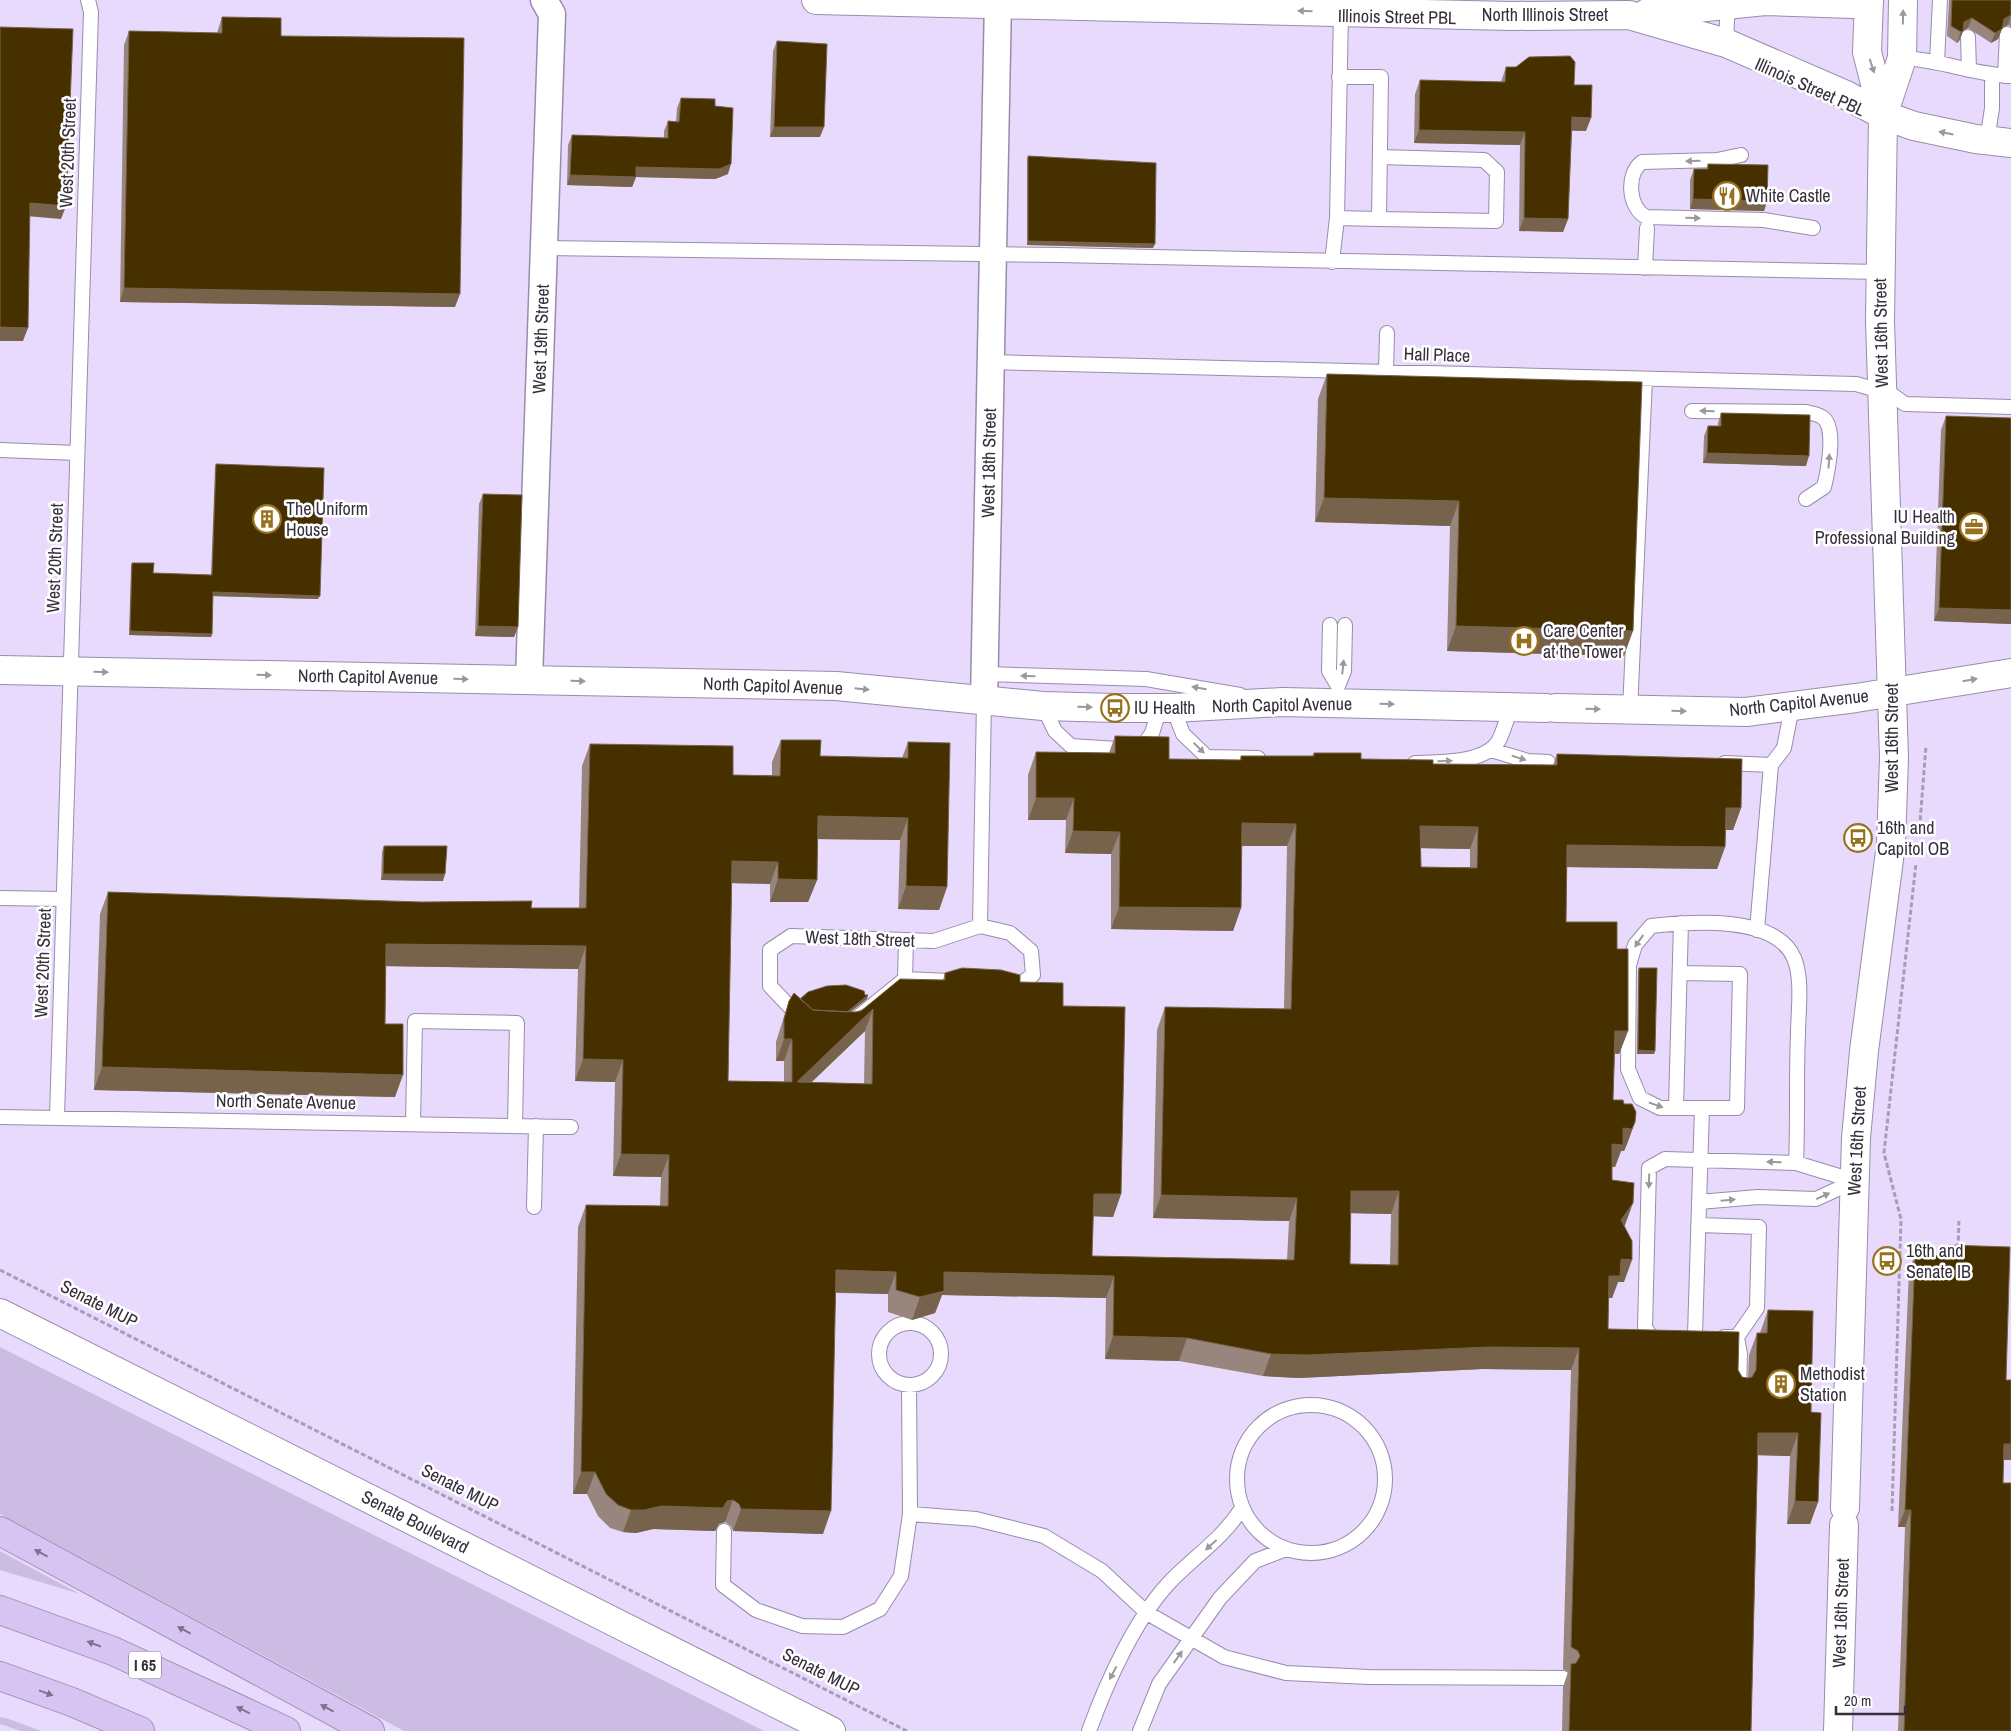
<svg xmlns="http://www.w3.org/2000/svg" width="2011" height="1731" font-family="'Archivo Narrow',sans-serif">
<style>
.green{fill:#ccbce4}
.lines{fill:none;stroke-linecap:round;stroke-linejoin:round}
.lane-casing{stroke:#998cab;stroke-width:16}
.street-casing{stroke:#998cab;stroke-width:29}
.secondary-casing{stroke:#998cab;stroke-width:30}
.highway-casing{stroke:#9f90b3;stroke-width:30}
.path{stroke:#a89db8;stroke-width:3;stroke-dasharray:5 2.5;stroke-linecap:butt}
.lane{stroke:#fff;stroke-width:14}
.street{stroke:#fff;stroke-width:26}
.secondary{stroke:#fff;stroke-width:28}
.highway{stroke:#d8c4f3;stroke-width:28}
.wall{fill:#97857e;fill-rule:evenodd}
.shaded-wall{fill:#77634c}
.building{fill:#463000;stroke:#77634c;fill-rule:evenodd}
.oneway{fill:#9a979e}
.oneway2{fill:#7e728e}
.labels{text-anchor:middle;stroke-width:5;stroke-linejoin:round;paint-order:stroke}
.shield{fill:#fff;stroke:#726d76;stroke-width:1}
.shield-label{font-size:16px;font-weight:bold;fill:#352f3c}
.street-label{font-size:18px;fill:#352f3c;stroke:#fff}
.poi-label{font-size:18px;fill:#352f3c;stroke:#fff;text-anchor:start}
</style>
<rect width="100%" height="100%" fill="#e8dafc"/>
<path class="green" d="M0,1347L764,1731H404L0,1514Z
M0,1551L80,1594L0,1570Z
M0,1717L6,1718L41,1731H21L0,1724Z"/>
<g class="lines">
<defs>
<path id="lane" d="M1968,37L1969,70
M1726,43L1728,1
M1902,58C1939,59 1974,75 2011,76
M1937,62L1940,0
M2005,76L2007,34
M1987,141L1992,108V75
M1741,155L1717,160L1642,162C1626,174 1628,207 1646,217L1764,220L1813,228
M1337,218L1341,12
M1379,219L1496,221L1497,172L1484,160L1380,157
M544,248L1058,255L1880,272
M1332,262L1337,218L1379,219L1381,77H1339
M1645,268L1647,228
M991,362L1856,384L1891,394L1905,404L2011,407
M1386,372L1387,333
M1692,411L1806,412C1811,413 1817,414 1822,417C1837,426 1828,471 1824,487L1806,499
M0,450L77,453
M1330,625L1329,671L1338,686L1344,671L1345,625
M984,674L1146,679L1240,695
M1043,706L1055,731L1071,746L1117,749L1145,743L1152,733L1160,708
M1173,708L1183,734L1207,757L1258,758
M1630,710L1645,379
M1491,750L1528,761L1548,762
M1415,763C1438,762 1486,764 1499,740C1504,730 1507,718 1511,707
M1725,763L1771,765
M0,898L63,899
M980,926L1010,933L1031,951L1033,975L1020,984L905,979L847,1026L806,1024L770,986V950L791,936L934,941Z
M980,926L984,701
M1757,930L1771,765L1784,748L1792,707
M1680,973L1740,974L1737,1108H1660L1640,1098L1628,1069L1629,965L1635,945L1651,926C1689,922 1775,914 1794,958C1803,979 1798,1012 1798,1034C1796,1077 1798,1120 1796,1163
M905,979L906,940
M1676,1107L1681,923
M0,1117L571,1127
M57,1117L91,12L88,0
M413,1123L415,1021L517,1023L515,1125
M1699,1202L1758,1197L1816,1199L1855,1181
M534,1207L536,1126
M1698,1225L1759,1227L1757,1308L1737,1337H1724
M879 1354a31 31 0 1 1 62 0a31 31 0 1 1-62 0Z
M1695,1335L1702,1108
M1737,1337L1740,1354L1739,1389
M1658,1342H1654L1645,1327L1649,1168L1665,1159L1796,1163L1855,1181
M1237 1479a74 74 0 1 1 148 0a74 74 0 1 1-148 0Z
M910,1514L976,1519L1044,1536L1102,1571L1147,1613L1224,1657L1286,1673L1369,1677L1563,1678
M724,1531L723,1585L756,1610L802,1626L843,1627L880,1609L901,1576L910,1514L909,1385
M1089,1731C1106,1684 1134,1621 1168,1584C1193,1557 1221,1541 1242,1508
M1140,1731L1159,1684L1220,1598L1255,1561L1286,1549"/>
<path id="street" d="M529,680L552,14L544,0
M984,701L998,0"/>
<path id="secondary" d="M816,0L1511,16L1629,15L1726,43L1846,95L1883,115L1914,126L1976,139L2011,143
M1647,13L1765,1L1853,4L1861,0
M1883,115L1902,58L1903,0
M0,670L836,686L1043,706L1115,708H1173L1282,702L1546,708
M1556,708L1746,712L1856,698L2011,673
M0,1313L831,1731
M1845,1508L1856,1138L1864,1051L1891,844L1894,758L1880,321L1883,115L1867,52L1869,0
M1838,1731L1844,1525"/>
<path id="highway" d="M0,1531L370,1731
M0,1610L113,1651L286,1731
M0,1676L72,1702L140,1731"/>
</defs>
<use href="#lane" class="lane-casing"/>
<use href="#street" class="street-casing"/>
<use href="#secondary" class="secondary-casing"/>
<use href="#highway" class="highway-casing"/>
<path class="path" d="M1919,835L1926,746
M1958,1248L1959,1221
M0,1270L907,1731
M1892,1511L1901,1219L1884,1153L1916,863"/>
<use href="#lane" class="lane"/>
<use href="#street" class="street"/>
<use href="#secondary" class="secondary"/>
<use href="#highway" class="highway"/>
</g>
<path class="wall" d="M1949,0H2011V27L2008,25L2002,28L1998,39L1991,43L1968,28L1963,31L1959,41L1957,43L1947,36Z
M222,17L281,36L455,307L120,302L124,45L129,31L217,33Z
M777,41L820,137H770L773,51Z
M1506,67L1574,85L1586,131H1572L1568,219L1563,232L1519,231L1520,145L1414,143L1415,94L1420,80L1501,82Z
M681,98L715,106L728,174L715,179L636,177L632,187L567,185L568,145L572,135L664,138V131L668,121L676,122L677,108Z
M1028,156L1153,248L1027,245V160Z
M1708,164L1767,201L1764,211L1690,209V180L1694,169H1706Z
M1327,374L1624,656L1447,651L1450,526L1315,522L1318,399Z
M1721,413L1806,466L1703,463L1704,436L1708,426H1718V423Z
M1946,416L2011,418V624L1934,621L1941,430Z
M216,464L318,599L213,596L212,634L211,637L129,635L131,566L132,563L153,573L211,575L215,468Z
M483,494L518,627L514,637L475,636L479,504Z
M1115,736L1169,759L1240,760L1241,756H1312L1314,753L1361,759L1433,764L1553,765L1557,754L1741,808L1733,830H1726L1725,847L1717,869L1567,867L1566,922L1617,949L1628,1031L1619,1054L1615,1053L1613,1100L1624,1104L1635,1122L1627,1144L1624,1151H1621L1615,1167H1612V1180L1625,1225L1624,1226V1282H1618L1612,1298H1608V1329L1738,1370L1742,1377L1748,1378L1749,1355L1757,1333H1760L1768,1310L1811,1412L1818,1502L1810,1524H1787L1790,1456L1758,1455L1751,1731H1562L1563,1687L1568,1672L1563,1669L1571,1370L1482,1369L1299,1378L1263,1376L1179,1361L1105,1359L1106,1298L942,1295L935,1313L912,1320L888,1312V1294L836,1293L823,1534L733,1531L731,1526L725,1522L719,1524L715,1531L653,1529L636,1533L623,1532L610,1528L598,1516L587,1494H573L578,1227L586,1205L660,1206L661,1177L613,1176L615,1082L575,1081L578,969L386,966L385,1024L395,1097L94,1090L100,914L108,892L531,908H579L582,766L590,744L733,775H772V762L781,740L820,756L902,758L908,742L947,887L939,910L898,909L900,840L817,839V880L808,902H770V884L732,883L728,1081L784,1082V1061H776V1042L789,1001L800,999L868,995L867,999L850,1012H855L943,980L945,973L1020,982L1063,1006L1121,1194L1113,1217L1093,1216L1092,1256L1287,1260L1289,1221L1153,1218L1157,1030L1165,1007L1284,1009L1287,846H1242L1241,908L1233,931L1111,929V854L1065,853L1066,820H1028V775L1036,752L1109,753ZM1421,848L1470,849V867H1421ZM865,1031L864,1084L811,1082ZM1350,1213L1391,1214L1390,1265L1350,1264Z
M384,846L443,881L381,880L382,852Z
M1639,968L1655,1051L1654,1054H1637L1638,971Z
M1948,1245L2006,1380H2011V1460H2003V1483L2011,1731H1898L1905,1527H1898L1909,1271L1915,1254L1944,1256Z"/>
<path class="shaded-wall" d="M2011,15L2008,25L2000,29L2004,19Z
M1972,18L1968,28L1963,31L1959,41L1957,43L1964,22Z
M2002,29L1998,39L1991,43L1995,33Z
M1572,117L1591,118L1586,131L1568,130Z
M774,127H824L820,137H770Z
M1419,130L1525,132L1520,145L1414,143Z
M731,164L728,174L715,179L636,177L632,187L567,185L570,175L636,167Z
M1693,199L1767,201L1764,211L1690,209Z
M30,203L66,206L61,219L26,216Z
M1524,218L1568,219L1563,232L1519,231Z
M1028,241L1155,244L1153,248L1027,245Z
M124,288L460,294L455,307L120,302Z
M0,327L28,328L23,341H0Z
M1707,453L1809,456L1806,466L1703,463Z
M1324,498L1459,501L1450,526L1315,522Z
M213,592L320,596L318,599L211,596Z
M1939,608L2011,610V624L1934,621Z
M478,626L518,627L514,637L475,636Z
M1456,626L1633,631L1624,656L1447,651Z
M130,631L212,634L211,637L129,635Z
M1036,798H1074L1066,820H1028Z
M1726,808H1741L1733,830H1718Z
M818,816L908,818L900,840L810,839Z
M1242,823L1296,824L1287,846H1234Z
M1420,826L1478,827L1470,849L1412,848Z
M1073,831L1120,832L1111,854L1065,853Z
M1567,845L1725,847L1717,869L1559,867Z
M732,861L778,862L770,884L724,883Z
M383,874H445L443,881L381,880Z
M778,879L817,880L808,902H770Z
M906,886L947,887L939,910L898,909Z
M1119,907L1241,908L1233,931L1111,929Z
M386,944L586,946L578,969L378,966Z
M868,995L867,999L844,1017L810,1015Z
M873,1009L865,1031L789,1104L797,1082Z
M1615,1031H1628L1619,1054L1607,1053Z
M784,1039H792L784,1061H776Z
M1638,1050L1655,1051L1654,1054H1637Z
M583,1059L623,1060L615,1082L575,1081Z
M102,1067L403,1075L395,1097L94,1090Z
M1635,1122L1627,1144L1624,1151H1621L1615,1167H1604L1612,1144L1623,1128Z
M621,1154L669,1155L661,1177L613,1176Z
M1351,1191H1399L1391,1214L1343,1213Z
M1094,1194H1121L1113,1217L1086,1216Z
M1161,1195L1297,1198L1289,1221L1153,1218Z
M1633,1203L1625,1225L1613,1242L1621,1220Z
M1621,1259L1632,1260L1624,1282H1618L1612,1298H1601L1609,1276Z
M836,1270L896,1272L888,1294L828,1292Z
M944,1272L1114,1276L1106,1298L942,1295L935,1313L912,1320L920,1297Z
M1113,1336L1187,1338L1179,1361L1105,1359Z
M1490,1347L1579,1348L1571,1370L1482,1369L1299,1378L1263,1376L1271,1354Z
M1758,1433H1798L1790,1456L1750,1455Z
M2004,1444H2011V1460H1998Z
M581,1472H595L587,1494H573Z
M733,1500L725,1522L719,1524L715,1531L653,1529L636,1533L623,1532L631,1510L661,1506L727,1501Z
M1795,1501L1818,1502L1810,1524H1787Z
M741,1509L831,1511L823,1534L733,1531Z
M1905,1510H1911L1905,1527H1898Z"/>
<path class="building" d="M1952,0H2011V15L2004,19L2002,29L1995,33L1972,18L1964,22L1963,31L1961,32L1951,26Z
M222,17L281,18V36L464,38L460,294L124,288L129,31L222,33Z
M0,27L73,29L66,206L30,203L28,328L0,327Z
M777,41L827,44L824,127H774Z
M1570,56L1575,62L1574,85H1592L1591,118L1572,117L1568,219L1524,218L1525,132L1419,130L1420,80L1505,82L1506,67H1516L1529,57Z
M681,98L715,99V106L733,108L731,164L719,169L636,167V177L570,175L572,135L668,138V121L679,122Z
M1028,156L1156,163L1155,244L1028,241Z
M1708,164L1768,165L1767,201L1693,199L1694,169H1708Z
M1327,374L1642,382L1633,631L1456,626L1459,501L1324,498Z
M1721,413L1810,415L1809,456L1707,453L1708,426H1721Z
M1946,416L2011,418V610L1939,608Z
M216,464L324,468L320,596L213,592L212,634L130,631L132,563H154L153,573L212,575Z
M483,494L522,495L518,627L478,626Z
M1115,736L1169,737V759L1241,760V756H1314V753H1361V759L1433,760V764L1557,765V754L1742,759L1741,808H1726L1725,847L1567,845L1566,922H1617V949H1628V1031H1615L1613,1100H1623L1624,1104H1632L1636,1112L1635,1122L1632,1129L1623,1128V1145L1612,1144V1180L1634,1183L1633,1203L1621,1220L1632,1241V1260L1621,1259L1620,1276H1609L1608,1329L1739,1332L1738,1370L1742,1377L1747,1378L1752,1377L1756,1370L1757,1333H1767L1768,1310L1813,1311L1811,1412L1821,1413L1818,1502L1795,1501L1798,1433H1758L1751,1731H1569L1571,1664L1576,1663L1580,1656L1578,1651L1571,1647L1579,1348L1490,1347L1307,1355L1271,1354L1187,1338L1113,1336L1114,1276L944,1272V1291L920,1297L896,1290V1272L836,1270L831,1511L741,1509L739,1504L733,1500L727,1501L723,1508L661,1506L644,1510H631L618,1505L606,1494L595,1472H581L586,1205L668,1206L669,1155L621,1154L623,1060L583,1059L586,946L386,944L385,1024H403V1075L102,1067L108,892L421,902L532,901L531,908H586L590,744L733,746V775L780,776L781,740H821L820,756L908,758V742L950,743L947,887L906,886L908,818L818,816L817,880L778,879V862L732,861L728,1081L792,1082V1039H784V1019L789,1001L794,993L813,1010L855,1012L861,1011L900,979L945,980V973L962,968L1001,970L1020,975V982L1063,983V1006L1125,1007L1121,1194H1094L1092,1256L1294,1260L1297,1198L1161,1195L1165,1007L1291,1009L1296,824L1242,823L1241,908L1119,907L1120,832L1073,831L1074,798H1036V752L1115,753ZM1420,826L1478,827L1477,868L1421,867ZM873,1009L872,1084L797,1082ZM1351,1191H1399L1398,1265L1350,1264Z
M384,846H447L445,874H383Z
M1639,968H1657L1655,1051L1638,1050Z
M846,985L864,991L865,995H868L847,1012L813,1010L800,999L808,992L827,986Z
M1948,1245L2010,1247L2006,1380H2011V1444H2004L2003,1483H2011V1731H1904L1911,1510H1905L1915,1254L1948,1256Z"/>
<defs><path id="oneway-solid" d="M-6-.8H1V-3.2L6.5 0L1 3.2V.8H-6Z" transform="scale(1.25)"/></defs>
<g class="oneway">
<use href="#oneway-solid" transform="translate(1305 11) rotate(-179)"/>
<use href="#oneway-solid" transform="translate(1903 17) rotate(-89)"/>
<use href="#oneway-solid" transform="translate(1872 66) rotate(72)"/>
<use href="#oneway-solid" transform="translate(1946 133) rotate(-169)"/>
<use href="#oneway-solid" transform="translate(1693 161) rotate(179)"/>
<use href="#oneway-solid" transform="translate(1693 218) rotate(1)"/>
<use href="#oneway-solid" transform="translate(1707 411) rotate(-179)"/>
<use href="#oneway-solid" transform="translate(1829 461) rotate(-86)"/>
<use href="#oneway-solid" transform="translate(1343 667) rotate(-84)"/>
<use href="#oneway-solid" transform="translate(101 672) rotate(1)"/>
<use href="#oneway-solid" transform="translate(264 675) rotate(1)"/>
<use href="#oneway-solid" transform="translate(1028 676) rotate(-178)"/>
<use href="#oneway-solid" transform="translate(461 679) rotate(1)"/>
<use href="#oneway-solid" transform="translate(1970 680) rotate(-10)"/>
<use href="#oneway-solid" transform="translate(578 681) rotate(1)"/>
<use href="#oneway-solid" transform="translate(1199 688) rotate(-170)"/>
<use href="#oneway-solid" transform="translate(862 689) rotate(6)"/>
<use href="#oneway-solid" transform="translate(1387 704) rotate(2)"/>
<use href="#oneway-solid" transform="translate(1085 707) rotate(2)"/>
<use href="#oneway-solid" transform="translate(1593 709) rotate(2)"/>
<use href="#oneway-solid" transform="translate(1679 711) rotate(1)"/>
<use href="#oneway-solid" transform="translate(1199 748) rotate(44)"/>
<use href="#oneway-solid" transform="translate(1519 758) rotate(17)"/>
<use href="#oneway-solid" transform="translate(1445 761) rotate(-2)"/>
<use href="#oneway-solid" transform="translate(1639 941) rotate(125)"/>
<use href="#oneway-solid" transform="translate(1656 1105) rotate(19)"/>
<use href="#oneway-solid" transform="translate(1774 1162) rotate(-178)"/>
<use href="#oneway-solid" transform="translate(1649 1181) rotate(92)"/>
<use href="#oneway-solid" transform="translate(1823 1196) rotate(-24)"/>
<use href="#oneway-solid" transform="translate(1728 1200) rotate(-5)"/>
<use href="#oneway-solid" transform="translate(1211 1545) rotate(138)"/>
<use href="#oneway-solid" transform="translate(1178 1657) rotate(-55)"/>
<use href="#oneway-solid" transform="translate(1113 1673) rotate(118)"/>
</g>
<g class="oneway2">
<use href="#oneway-solid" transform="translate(41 1553) rotate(-152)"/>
<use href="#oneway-solid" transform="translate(184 1630) rotate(-152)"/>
<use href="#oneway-solid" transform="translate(94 1644) rotate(-159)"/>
<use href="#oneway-solid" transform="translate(46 1693) rotate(20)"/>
<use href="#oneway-solid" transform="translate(327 1708) rotate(-152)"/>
<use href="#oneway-solid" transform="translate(243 1710) rotate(-154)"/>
</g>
<defs>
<symbol id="restaurant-ring" viewBox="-11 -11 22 22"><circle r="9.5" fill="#fff" stroke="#98711c" stroke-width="1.5"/><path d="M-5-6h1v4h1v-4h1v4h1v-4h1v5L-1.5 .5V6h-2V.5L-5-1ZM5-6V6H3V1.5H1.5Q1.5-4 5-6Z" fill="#98711c"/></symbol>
<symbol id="building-ring" viewBox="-11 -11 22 22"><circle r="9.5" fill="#fff" stroke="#98711c" stroke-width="1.5"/><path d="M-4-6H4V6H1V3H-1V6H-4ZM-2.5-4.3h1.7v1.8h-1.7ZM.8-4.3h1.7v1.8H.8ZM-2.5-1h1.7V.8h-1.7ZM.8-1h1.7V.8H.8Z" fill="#98711c"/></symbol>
<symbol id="office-ring" viewBox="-11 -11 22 22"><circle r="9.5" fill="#fff" stroke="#98711c" stroke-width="1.5"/><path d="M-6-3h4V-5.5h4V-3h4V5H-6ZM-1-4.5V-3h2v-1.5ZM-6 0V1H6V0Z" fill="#98711c"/></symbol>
<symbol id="hospital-ring" viewBox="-11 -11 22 22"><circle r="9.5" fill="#fff" stroke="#98711c" stroke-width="1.5"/><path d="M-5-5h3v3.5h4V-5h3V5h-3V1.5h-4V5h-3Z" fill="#98711c"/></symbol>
<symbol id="bus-ring" viewBox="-11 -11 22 22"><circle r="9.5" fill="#fff" stroke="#98711c" stroke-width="1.5"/><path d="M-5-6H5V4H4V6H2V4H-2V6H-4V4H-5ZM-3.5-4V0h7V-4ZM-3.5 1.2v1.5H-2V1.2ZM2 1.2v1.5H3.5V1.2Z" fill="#98711c"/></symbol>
</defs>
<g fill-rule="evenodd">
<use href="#restaurant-ring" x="1711" y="180" width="32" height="32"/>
<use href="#building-ring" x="251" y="503" width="32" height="32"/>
<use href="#office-ring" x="1958" y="511" width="32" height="32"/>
<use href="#hospital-ring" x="1508" y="625" width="32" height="32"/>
<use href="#bus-ring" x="1099" y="692" width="32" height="32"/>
<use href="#bus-ring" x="1842" y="822" width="32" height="32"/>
<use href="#bus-ring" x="1871" y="1245" width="32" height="32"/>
<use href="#building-ring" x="1765" y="1368" width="32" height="32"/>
</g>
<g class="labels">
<rect class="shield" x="129" y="1651.5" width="32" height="27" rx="4"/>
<g class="shield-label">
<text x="145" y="1671">I 65</text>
</g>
<g class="street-label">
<text x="1545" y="21">North Illinois Street</text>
<text transform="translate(1397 17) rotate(1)" y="6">Illinois Street PBL</text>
<text transform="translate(1810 87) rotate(24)" y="6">Illinois Street PBL</text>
<text transform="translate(68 153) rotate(-88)" y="6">West 20th Street</text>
<text transform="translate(1881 333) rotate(-91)" y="6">West 16th Street</text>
<text transform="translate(541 339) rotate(-88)" y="6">West 19th Street</text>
<text transform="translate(1437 355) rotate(2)" y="6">Hall Place</text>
<text transform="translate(989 463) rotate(-89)" y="6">West 18th Street</text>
<text transform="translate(55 558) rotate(-88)" y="6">West 20th Street</text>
<text transform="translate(368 677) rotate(1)" y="6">North Capitol Avenue</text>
<text transform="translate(773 686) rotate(2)" y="6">North Capitol Avenue</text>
<text transform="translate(1799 703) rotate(-6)" y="6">North Capitol Avenue</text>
<text transform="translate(1282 705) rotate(-1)" y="6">North Capitol Avenue</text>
<text transform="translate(1892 738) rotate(-90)" y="6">West 16th Street</text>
<text transform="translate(860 939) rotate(2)" y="6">West 18th Street</text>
<text transform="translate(43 963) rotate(-88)" y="6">West 20th Street</text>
<text transform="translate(286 1102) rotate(1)" y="6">North Senate Avenue</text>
<text transform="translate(1857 1141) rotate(-87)" y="6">West 16th Street</text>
<text transform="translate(99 1304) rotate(27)" y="6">Senate MUP</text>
<text transform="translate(460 1488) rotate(27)" y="6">Senate MUP</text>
<text transform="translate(415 1522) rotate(27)" y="6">Senate Boulevard</text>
<text transform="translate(1841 1613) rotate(-88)" y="6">West 16th Street</text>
<text transform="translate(821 1672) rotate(27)" y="6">Senate MUP</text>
</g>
<g class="poi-label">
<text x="1746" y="202">White Castle</text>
<text x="286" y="515">The Uniform<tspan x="286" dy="21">House</tspan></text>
<text x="1955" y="523" text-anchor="end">IU Health<tspan x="1955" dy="21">Professional Building</tspan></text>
<text x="1543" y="637">Care Center<tspan x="1543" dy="21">at the Tower</tspan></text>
<text x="1134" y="714">IU Health</text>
<text x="1877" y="834">16th and<tspan x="1877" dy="21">Capitol OB</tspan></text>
<text x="1906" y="1257">16th and<tspan x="1906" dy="21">Senate IB</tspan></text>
<text x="1800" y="1380">Methodist<tspan x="1800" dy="21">Station</tspan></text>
</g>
</g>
<path d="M1836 1706v8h69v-8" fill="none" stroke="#352f3c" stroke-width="2.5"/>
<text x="1844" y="1706" font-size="15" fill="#352f3c" stroke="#ffffff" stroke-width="4" paint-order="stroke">20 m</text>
</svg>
